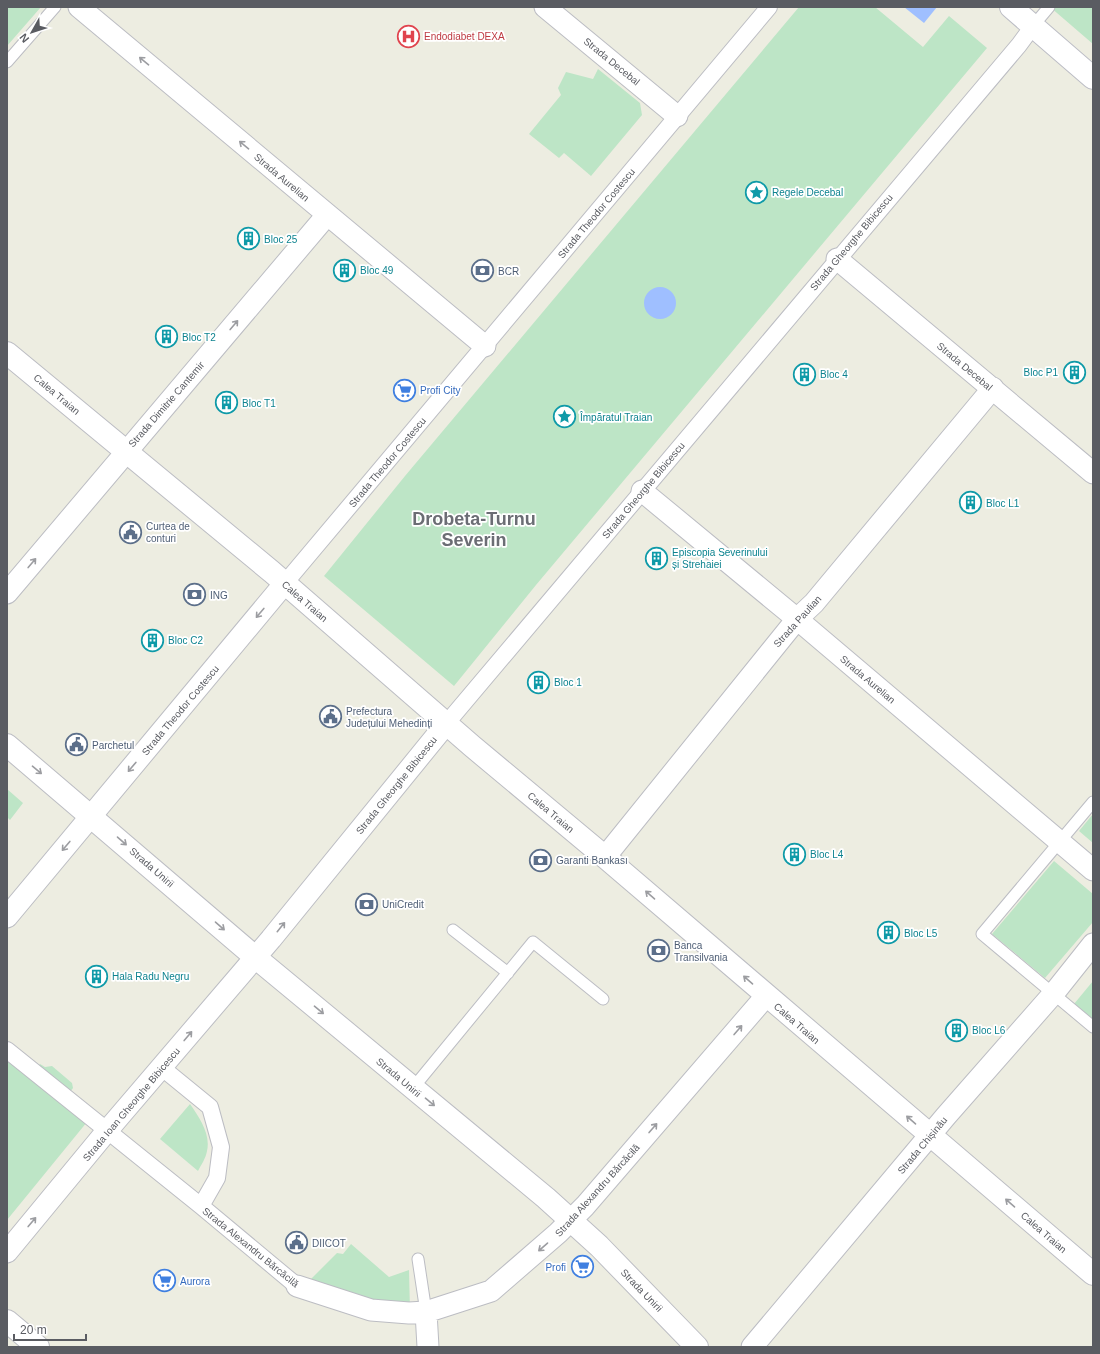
<svg xmlns="http://www.w3.org/2000/svg" width="1100" height="1354" font-family="Arial,sans-serif">
<style>
.green{fill:#bde5c6}
.water{fill:#9fbfff}
.lines{fill:none;stroke-linecap:round;stroke-linejoin:round}
.service-casing{stroke:#bcbdc3;stroke-width:13}
.pedestrian-casing{stroke:#bcbdc3;stroke-width:18}
.minor-casing{stroke:#bcbdc3;stroke-width:23}
.tertiary-casing{stroke:#bcbdc3;stroke-width:24}
.secondary-casing{stroke:#bcbdc5;stroke-width:24}
.service{stroke:#fff;stroke-width:11}
.pedestrian{stroke:#fff;stroke-width:16}
.minor{stroke:#fff;stroke-width:21}
.tertiary{stroke:#fff;stroke-width:22}
.secondary{stroke:#fff;stroke-width:22}
.oneway{stroke:#9c9da1}
.labels{text-anchor:middle;stroke-width:3.5;stroke-linejoin:round;paint-order:stroke}
.health-label{font-size:10px;fill:#be3a42;stroke:#fff;text-anchor:start}
.street-label{font-size:10px;fill:#5a5c62;stroke:#fff}
.culture-label{font-size:10px;fill:#0d838f;stroke:#fff;text-anchor:start}
.service-label{font-size:10px;fill:#4e5e75;stroke:#fff;text-anchor:start}
.shop-label{font-size:10px;fill:#366cbe;stroke:#fff;text-anchor:start}
.town-label{font-size:18px;font-weight:bold;fill:#6b6d74;stroke:#fff}
</style>
<rect width="100%" height="100%" fill="#edede1"/>
<path class="green" d="M7,7H41L7,46Z
M799,7H875L923,47L949,16L987,48L536,585L454,686L324,576L405,476Z
M1050,7H1093V44Z
M598,69L640,103L642,115L591,176L564,153L559,158L529,134L561,95L558,88L566,72L593,79Z
M7,789L23,803L10,820L7,817Z
M1093,814V843L1079,831Z
M1054,861L1093,894V922L1045,978L992,934Z
M1093,981V1021L1074,1004Z
M7,1056L87,1122L7,1220Z
M40,1064L45,1067L52,1066L72,1083L73,1088L70,1092L36,1068Z
M190,1104C199,1117 211,1134 207,1151C206,1158 201,1165 198,1171L160,1139Z
M351,1244L389,1277L409,1270L410,1311L304,1286L337,1253L343,1254Z"/>
<path class="water" d="M904,7H937L924,23Z
M644 303a16 16 0 1 1 32 0a16 16 0 1 1-32 0Z"/>
<g class="lines">
<defs>
<path id="service" d="M1033,26L1049,7
M7,62L55,7
M1093,802L982,934L1093,1027
M453,930L508,973
M413,1088L533,942L603,999
M418,1259L426,1312"/>
<path id="pedestrian" d="M285,583L769,7
M446,724L1019,45L1033,26
M7,1050L201,1206L297,1286
M161,1067L210,1107L221,1147L217,1178L201,1206"/>
<path id="minor" d="M79,7L485,346
M545,7L677,116
M837,259L1093,473
M642,491L797,619L1093,870
M7,593L327,215
M605,857L797,619L814,603L993,388
M7,917L285,583
M7,1252L106,1132L271,939L446,724
M297,1286L371,1310L409,1313L426,1312L491,1291L558,1233L585,1206L766,996
M426,1312L428,1347
M752,1347L946,1116L1054,993L1093,944"/>
<path id="tertiary" d="M7,353L272,572L472,746L605,857L1093,1274
M7,745L255,957L546,1198L599,1246L697,1347
M7,1321L38,1347"/>
<path id="secondary" d="M1011,7L1093,78"/>
</defs>
<use href="#service" class="service-casing"/>
<use href="#pedestrian" class="pedestrian-casing"/>
<use href="#minor" class="minor-casing"/>
<use href="#tertiary" class="tertiary-casing"/>
<use href="#secondary" class="secondary-casing"/>
<use href="#service" class="service"/>
<use href="#pedestrian" class="pedestrian"/>
<use href="#minor" class="minor"/>
<use href="#tertiary" class="tertiary"/>
<use href="#secondary" class="secondary"/>
</g>
<defs><path id="oneway-shaft" d="M-6 0H5M1.5-3L5.5 0L1.5 3" fill="none" stroke-width="1.6" stroke-linecap="round" stroke-linejoin="round"/></defs>
<g class="oneway">
<use href="#oneway-shaft" transform="translate(144 61) rotate(-140)"/>
<use href="#oneway-shaft" transform="translate(244 145) rotate(-140)"/>
<use href="#oneway-shaft" transform="translate(234 325) rotate(-50)"/>
<use href="#oneway-shaft" transform="translate(32 563) rotate(-50)"/>
<use href="#oneway-shaft" transform="translate(260 613) rotate(130)"/>
<use href="#oneway-shaft" transform="translate(132 767) rotate(130)"/>
<use href="#oneway-shaft" transform="translate(37 770) rotate(40)"/>
<use href="#oneway-shaft" transform="translate(122 841) rotate(41)"/>
<use href="#oneway-shaft" transform="translate(66 846) rotate(130)"/>
<use href="#oneway-shaft" transform="translate(650 895) rotate(-139)"/>
<use href="#oneway-shaft" transform="translate(220 926) rotate(41)"/>
<use href="#oneway-shaft" transform="translate(281 927) rotate(-51)"/>
<use href="#oneway-shaft" transform="translate(748 980) rotate(-139)"/>
<use href="#oneway-shaft" transform="translate(319 1010) rotate(40)"/>
<use href="#oneway-shaft" transform="translate(738 1030) rotate(-49)"/>
<use href="#oneway-shaft" transform="translate(188 1036) rotate(-50)"/>
<use href="#oneway-shaft" transform="translate(430 1102) rotate(40)"/>
<use href="#oneway-shaft" transform="translate(911 1120) rotate(-139)"/>
<use href="#oneway-shaft" transform="translate(653 1128) rotate(-49)"/>
<use href="#oneway-shaft" transform="translate(1010 1203) rotate(-139)"/>
<use href="#oneway-shaft" transform="translate(32 1222) rotate(-50)"/>
<use href="#oneway-shaft" transform="translate(543 1247) rotate(139)"/>
</g>
<defs>
<symbol id="hospital-ring" viewBox="-11 -11 22 22"><circle r="9.5" fill="#fff" stroke="#e0444e" stroke-width="1.5"/><path d="M-5-5h3v3.5h4V-5h3V5h-3V1.5h-4V5h-3Z" fill="#e0444e"/></symbol>
<symbol id="sight-ring" viewBox="-11 -11 22 22"><circle r="9.5" fill="#fff" stroke="#0f9aa8" stroke-width="1.5"/><path d="M0-6L1.8-2.2L6-1.7L2.9 1.2L3.7 5.4L0 3.3L-3.7 5.4L-2.9 1.2L-6-1.7L-1.8-2.2Z" fill="#0f9aa8"/></symbol>
<symbol id="building-ring" viewBox="-11 -11 22 22"><circle r="9.5" fill="#fff" stroke="#0f9aa8" stroke-width="1.5"/><path d="M-4-6H4V6H1V3H-1V6H-4ZM-2.5-4.3h1.7v1.8h-1.7ZM.8-4.3h1.7v1.8H.8ZM-2.5-1h1.7V.8h-1.7ZM.8-1h1.7V.8H.8Z" fill="#0f9aa8"/></symbol>
<symbol id="bank-ring" viewBox="-11 -11 22 22"><circle r="9.5" fill="#fff" stroke="#5c6f8a" stroke-width="1.5"/><path d="M-6-4H6V4H-6ZM0-2.3a2.3 2.3 0 1 0 0 4.6a2.3 2.3 0 1 0 0-4.6Z" fill="#5c6f8a"/></symbol>
<symbol id="supermarket-ring" viewBox="-11 -11 22 22"><circle r="9.5" fill="#fff" stroke="#3f7fe0" stroke-width="1.5"/><path d="M-6-5.5h2.5l.6 2H6L4.5 2H-2.5L-4.4-4H-6ZM-1.5 3.2a1.3 1.3 0 1 0 .1 0ZM3 3.2a1.3 1.3 0 1 0 .1 0Z" fill="#3f7fe0"/></symbol>
<symbol id="civic-ring" viewBox="-11 -11 22 22"><circle r="9.5" fill="#fff" stroke="#5c6f8a" stroke-width="1.5"/><path d="M-.6-6.5H3V-4.5H.6V-3L4-1V1h2V6H-6V1h2V-1L-.6-3ZM-1.2 2.5V6h2.4V2.5Z" fill="#5c6f8a"/></symbol>
</defs>
<g fill-rule="evenodd">
<use href="#hospital-ring" x="396" y="24" width="25" height="25"/>
<use href="#sight-ring" x="744" y="180" width="25" height="25"/>
<use href="#building-ring" x="236" y="226" width="25" height="25"/>
<use href="#building-ring" x="332" y="258" width="25" height="25"/>
<use href="#bank-ring" x="470" y="258" width="25" height="25"/>
<use href="#building-ring" x="154" y="324" width="25" height="25"/>
<use href="#building-ring" x="1062" y="360" width="25" height="25"/>
<use href="#building-ring" x="792" y="362" width="25" height="25"/>
<use href="#supermarket-ring" x="392" y="378" width="25" height="25"/>
<use href="#building-ring" x="214" y="390" width="25" height="25"/>
<use href="#sight-ring" x="552" y="404" width="25" height="25"/>
<use href="#building-ring" x="958" y="490" width="25" height="25"/>
<use href="#civic-ring" x="118" y="520" width="25" height="25"/>
<use href="#building-ring" x="644" y="546" width="25" height="25"/>
<use href="#bank-ring" x="182" y="582" width="25" height="25"/>
<use href="#building-ring" x="140" y="628" width="25" height="25"/>
<use href="#building-ring" x="526" y="670" width="25" height="25"/>
<use href="#civic-ring" x="318" y="704" width="25" height="25"/>
<use href="#civic-ring" x="64" y="732" width="25" height="25"/>
<use href="#building-ring" x="782" y="842" width="25" height="25"/>
<use href="#bank-ring" x="528" y="848" width="25" height="25"/>
<use href="#bank-ring" x="354" y="892" width="25" height="25"/>
<use href="#building-ring" x="876" y="920" width="25" height="25"/>
<use href="#bank-ring" x="646" y="938" width="25" height="25"/>
<use href="#building-ring" x="84" y="964" width="25" height="25"/>
<use href="#building-ring" x="944" y="1018" width="25" height="25"/>
<use href="#civic-ring" x="284" y="1230" width="25" height="25"/>
<use href="#supermarket-ring" x="570" y="1254" width="25" height="25"/>
<use href="#supermarket-ring" x="152" y="1268" width="25" height="25"/>
</g>
<g class="labels">
<g class="health-label">
<text x="424" y="40">Endodiabet DEXA</text>
</g>
<g class="street-label">
<text transform="translate(612 61) rotate(39)" y="4">Strada Decebal</text>
<text transform="translate(282 177) rotate(40)" y="4">Strada Aurelian</text>
<text transform="translate(596 213) rotate(-50)" y="4">Strada Theodor Costescu</text>
<text transform="translate(851 242) rotate(-50)" y="4">Strada Gheorghe Bibicescu</text>
<text transform="translate(965 366) rotate(40)" y="4">Strada Decebal</text>
<text transform="translate(57 394) rotate(40)" y="4">Calea Traian</text>
<text transform="translate(166 404) rotate(-49)" y="4">Strada Dimitrie Cantemir</text>
<text transform="translate(387 462) rotate(-50)" y="4">Strada Theodor Costescu</text>
<text transform="translate(643 490) rotate(-50)" y="4">Strada Gheorghe Bibicescu</text>
<text transform="translate(305 601) rotate(41)" y="4">Calea Traian</text>
<text transform="translate(797 621) rotate(-48)" y="4">Strada Paulian</text>
<text transform="translate(868 679) rotate(40)" y="4">Strada Aurelian</text>
<text transform="translate(180 710) rotate(-50)" y="4">Strada Theodor Costescu</text>
<text transform="translate(396 785) rotate(-51)" y="4">Strada Gheorghe Bibicescu</text>
<text transform="translate(551 812) rotate(40)" y="4">Calea Traian</text>
<text transform="translate(152 867) rotate(41)" y="4">Strada Unirii</text>
<text transform="translate(797 1023) rotate(41)" y="4">Calea Traian</text>
<text transform="translate(399 1077) rotate(40)" y="4">Strada Unirii</text>
<text transform="translate(131 1104) rotate(-50)" y="4">Strada Ioan Gheorghe Bibicescu</text>
<text transform="translate(922 1145) rotate(-50)" y="4">Strada Chișinău</text>
<text transform="translate(597 1190) rotate(-48)" y="4">Strada Alexandru Bărcăcilă</text>
<text transform="translate(1044 1232) rotate(41)" y="4">Calea Traian</text>
<text transform="translate(251 1247) rotate(39)" y="4">Strada Alexandru Bărcăcilă</text>
<text transform="translate(642 1290) rotate(46)" y="4">Strada Unirii</text>
</g>
<g class="culture-label">
<text x="772" y="196">Regele Decebal</text>
<text x="264" y="243">Bloc 25</text>
<text x="360" y="274">Bloc 49</text>
<text x="182" y="341">Bloc T2</text>
<text x="1058" y="376" text-anchor="end">Bloc P1</text>
<text x="820" y="378">Bloc 4</text>
<text x="242" y="407">Bloc T1</text>
<text x="580" y="421">Împăratul Traian</text>
<text x="986" y="507">Bloc L1</text>
<text x="672" y="556">Episcopia Severinului<tspan x="672" dy="12">și Strehaiei</tspan></text>
<text x="168" y="644">Bloc C2</text>
<text x="554" y="686">Bloc 1</text>
<text x="810" y="858">Bloc L4</text>
<text x="904" y="937">Bloc L5</text>
<text x="112" y="980">Hala Radu Negru</text>
<text x="972" y="1034">Bloc L6</text>
</g>
<g class="service-label">
<text x="498" y="275">BCR</text>
<text x="146" y="530">Curtea de<tspan x="146" dy="12">conturi</tspan></text>
<text x="210" y="599">ING</text>
<text x="346" y="715">Prefectura<tspan x="346" dy="12">Județului Mehedinți</tspan></text>
<text x="92" y="749">Parchetul</text>
<text x="556" y="864">Garanti Bankası</text>
<text x="382" y="908">UniCredit</text>
<text x="674" y="949">Banca<tspan x="674" dy="12">Transilvania</tspan></text>
<text x="312" y="1247">DIICOT</text>
</g>
<g class="shop-label">
<text x="420" y="394">Profi City</text>
<text x="566" y="1271" text-anchor="end">Profi</text>
<text x="180" y="1285">Aurora</text>
</g>
<g class="town-label">
<text x="474" y="525">Drobeta-Turnu<tspan x="474" dy="21">Severin</tspan></text>
</g>
</g>
<rect width="1100" height="1354" fill="none" stroke="#5a5c62" stroke-width="16"/>
<g transform="translate(32 32) rotate(231)" stroke="#ffffff" stroke-width="3" paint-order="stroke">
<path d="M0-3L7 15L0 10L-7 15Z" fill="#5a5c62"/>
<text y="-6" font-size="11" font-weight="bold" text-anchor="middle" fill="#5a5c62">N</text>
</g>
<path d="M14 1334v6h72v-6" fill="none" stroke="#5a5c62" stroke-width="2"/>
<text x="20" y="1334" font-size="12" fill="#5a5c62" stroke="#ffffff" stroke-width="3" paint-order="stroke">20 m</text>
</svg>
